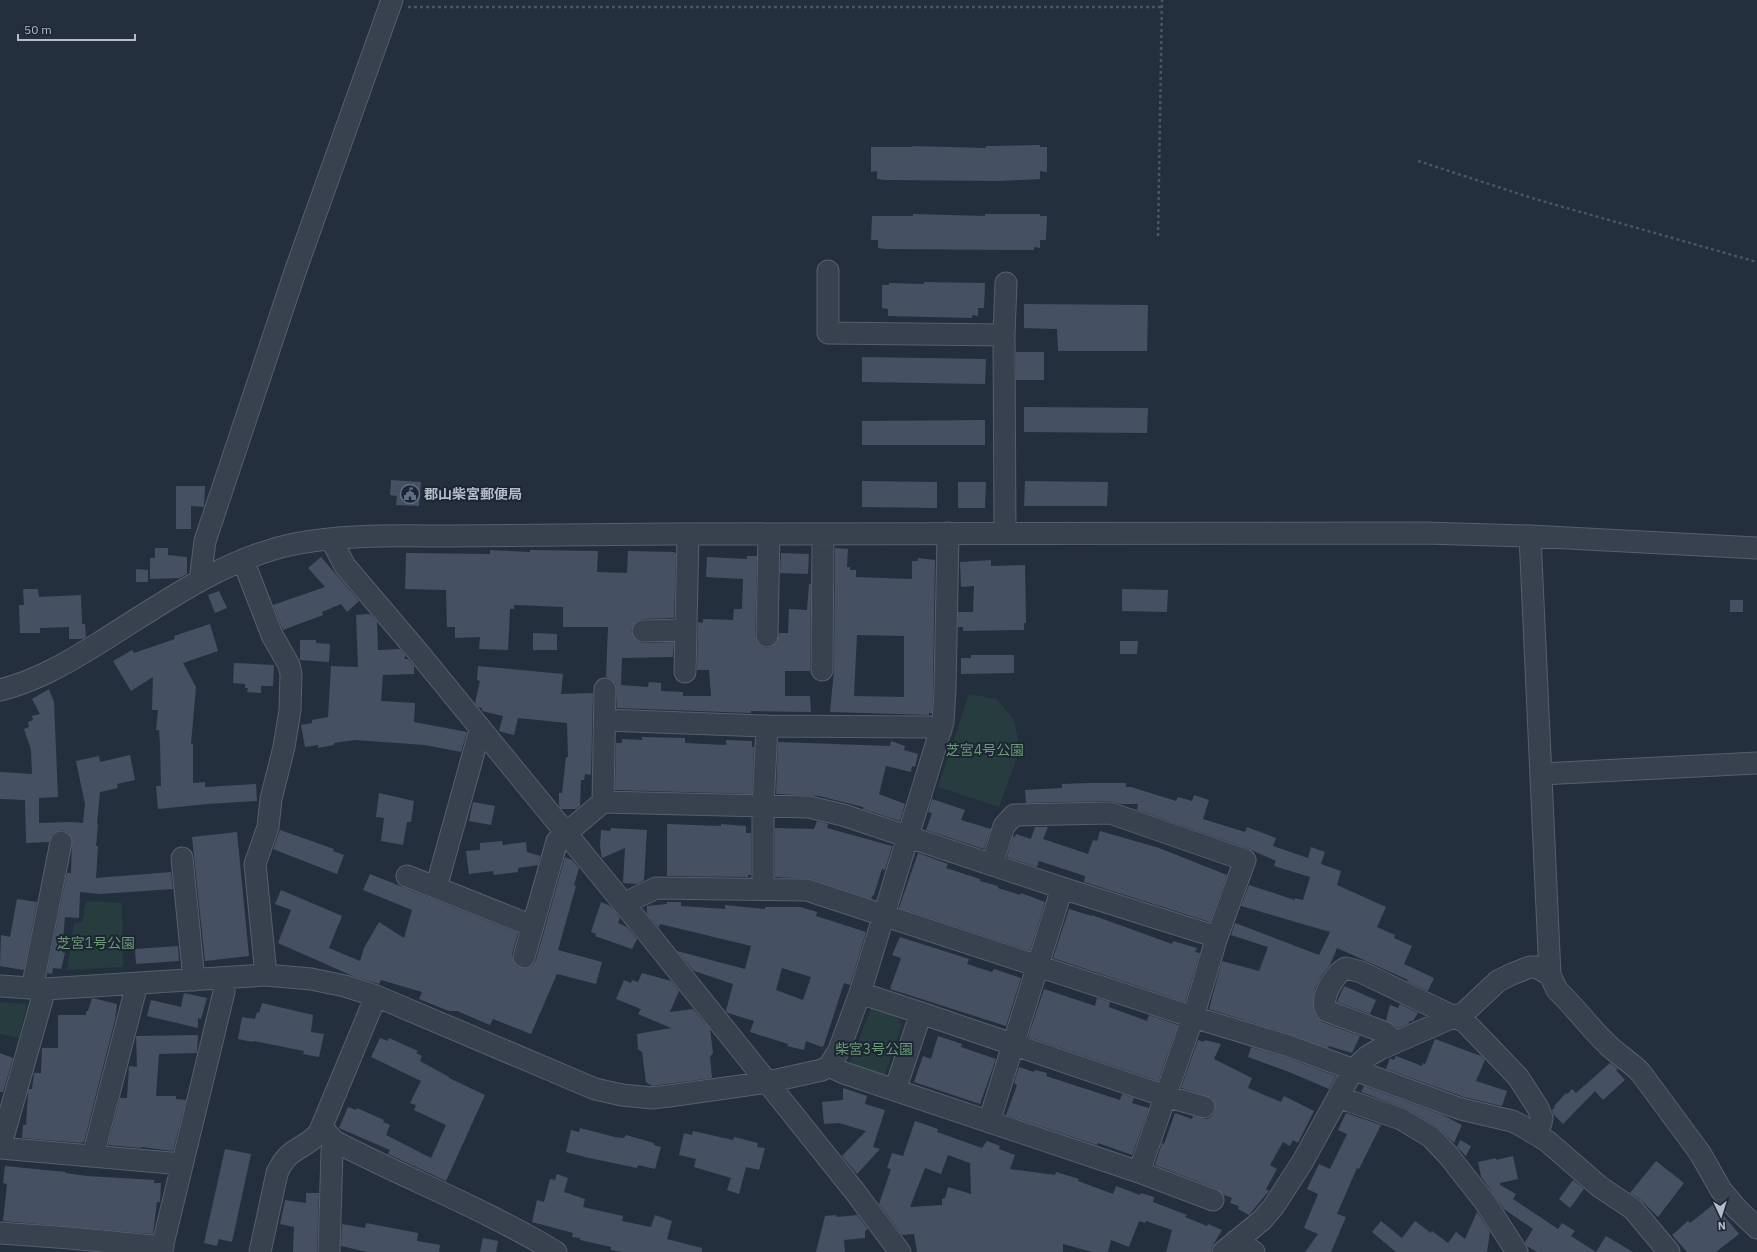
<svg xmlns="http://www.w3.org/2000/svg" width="1757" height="1252" font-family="'IBM Plex Sans','Noto Sans JP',sans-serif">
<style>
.green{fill:#263c3f}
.building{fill:#455162;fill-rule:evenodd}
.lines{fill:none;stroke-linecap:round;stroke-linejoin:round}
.minor-casing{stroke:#565f6c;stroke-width:23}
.path{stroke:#44595c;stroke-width:2.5;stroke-dasharray:3 3;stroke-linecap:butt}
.minor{stroke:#38414e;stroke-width:21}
.labels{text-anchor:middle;stroke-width:4;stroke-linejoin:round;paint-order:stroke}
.poi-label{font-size:14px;font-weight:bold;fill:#b4bcc9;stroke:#1d2633;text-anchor:start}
.park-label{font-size:14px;fill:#6b9a76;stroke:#1d2633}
</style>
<rect width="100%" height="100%" fill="#242f3e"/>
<path class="green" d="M969,694L997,699L1014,720L1020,749L999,807L938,787Z
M86,901L122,903L123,967L67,970L74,923L82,922Z
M0,1002L27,1004L19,1038L0,1034Z
M871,1008L896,1015L902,1025L885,1074L883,1076L849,1065Z"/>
<path class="building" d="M1040,145V147H1047V172L1040,171V179L1000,181L886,180L877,179V171L871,172V147H913L912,146L986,148V146Z
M913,214L985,216V214H1040V216H1047L1046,240H1040V248L1034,247V250L886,249L878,248V240H871L872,216H913Z
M924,282L985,283L984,308H978V316L972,315V318L888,316V309L882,308V285H889V283L924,284Z
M1024,304L1148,305L1147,351H1058L1057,329L1024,328Z
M1016,352H1044V380H1016Z
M862,357L986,359L985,384L862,382Z
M1024,407L1148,408L1147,433L1024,432Z
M985,420V445H862V421Z
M391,480L421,482L419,506L396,505L397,496L390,495Z
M862,481L937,482V508L862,507Z
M1025,481L1108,482L1107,506H1024Z
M958,482H986L985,508H958Z
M176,486H205L204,507L191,506V529H176Z
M155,548H168V555L187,557V574L180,578L150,579V558H155Z
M835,548L848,549L847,567H850V570H856V577L912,579V561H918V558L935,560L933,689L932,713H929V715L830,712L834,670ZM857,635L904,636V697L854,696Z
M490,550L530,552V550L598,551L597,572L627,573L628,551L674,552L676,554L674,618L642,619L637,621L633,625L631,631L633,637L638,642L643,643L674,642L673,657L622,658L621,685L648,687L649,682L661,683V691L683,692V696H711L709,670H697L698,622L703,623V619L733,620L734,609H742L743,579L706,577L707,557L747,559V556H757L755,636L757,642L761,646L766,648L772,647L777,642L779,633H788L789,609L807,610L809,584H811L810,671H785V696H810L811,712L751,711V713L617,708L616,684L611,679L606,677L608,627H563V607L514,605V609H510L508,650L479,649L480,637L455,638V627H447L446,590L405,589L406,553L490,554Z
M781,553L809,554L808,574L780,573Z
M321,557L359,601L347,612L341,604L322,612L323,615L283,630L273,605L325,587L308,568Z
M991,560V566L1025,565L1026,623H1024V630L963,631V627H958V612H973L974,586L961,587L960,562Z
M136,569L148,570V582H136Z
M23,589H38L39,597L81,595L82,624H85L86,637L83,639H69V627L40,628V633H20L19,605H24Z
M1122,589L1168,590L1167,612L1122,611Z
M219,591L227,608L215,613L208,595Z
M1730,600H1743V612H1730Z
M370,614L377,622L378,650L400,649L405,655V659H408L414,666V674L383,675L381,701L415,703L414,722L467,732L461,752L425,745L355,740L334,743V745L318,748V745L305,747L301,725L312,723V720L328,717L331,666L358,667L356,615Z
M210,624L218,651L183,663L196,687L191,744H193V783L205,782V787L256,784L257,801L207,804L158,809L156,786H161L160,745L159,730H156L158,710H152L153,677L131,691L113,661L132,650L134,653L175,639L174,636Z
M533,633L557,634V650H533Z
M300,640H316V643L330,644L329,662L300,660Z
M1120,641H1138L1137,654H1120Z
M971,655H1014V673L961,674V658H971Z
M234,663L274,665L273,686H261V693L247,692L248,688H245V684L233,683Z
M478,666L563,674L561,694L593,693L591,775L585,774L584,780H581L580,806L576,809H561L559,805V793H562L566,757H568L567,723L518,718L514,735L499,731L503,716L482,711V708L478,707L475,703L480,681L477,680Z
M49,689L54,702L58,797L39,798V823L70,822L83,823L85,804L76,761L99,756L100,762L130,755L135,780L117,784L118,788L100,792L97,824L98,825L96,846H98L96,878L171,872L173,889L100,894L80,892L79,918L65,917L63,939H65L62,952L65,953L61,969L53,968L52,974L47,973L67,873H71L72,839L69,833L63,830L58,831L52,834L49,842L26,843L25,800L0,799V772L32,774L31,750L24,729L29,727L28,722L33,720L32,716L40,714L32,699Z
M642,737L685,738V743L726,745V740L752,741V747H754L752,794L615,790L616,743H622V739L642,740Z
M891,741L905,746L904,750L918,754L915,767L912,766L911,772L886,766L879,794L905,804L900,821L863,809V807L819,796L776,794L778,742L890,746Z
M1089,783H1126V787H1131L1176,801L1178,797L1192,801L1194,795L1209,800L1203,819L1245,832L1247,827L1276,838L1273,846L1308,858L1311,847L1325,852L1321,864L1341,871L1337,885L1386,907L1377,927L1395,935L1394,938L1412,946L1404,964L1434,978L1428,991L1407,981L1408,980L1337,948L1330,965L1322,975L1315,989L1313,1007L1316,1016L1322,1022L1360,1036L1352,1053L1329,1046L1328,1048L1292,1035L1209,1009L1222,961L1259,971L1268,947L1231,935L1235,923L1319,955L1330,932L1241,906L1249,885L1295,900V898L1303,900L1310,877L1274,866L1276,861L1249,849L1137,810L1138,804H1121L1110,801L1026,803L1025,790L1062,788V784Z
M379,793L414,801L411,822H407L403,845L381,841L384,818L376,817Z
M932,799L965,810L961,820L991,829L984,849L926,830L932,813L928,812Z
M473,802L495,806L491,825L469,821Z
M817,821L828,824L827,828L892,846L885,870L882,869L874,895H873L871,899L811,879L775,877V828L814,829Z
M667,824L721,826V824L746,826V833H751V875H748V877L667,876Z
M1035,827H1048L1043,839L1088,854L1093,840L1097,841L1100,831L1159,848L1227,875L1210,922L1084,882L1085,876L1039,861L1037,867L1007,857L1013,836L1015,837L1016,834L1031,839Z
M611,828L647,830L644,880L638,884L623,883L625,848L602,858L600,846L601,830L610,831Z
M280,830L334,849L333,851L344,855L337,874L273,849Z
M237,832L249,956L205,961L192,837Z
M502,841L503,845L526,842L527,852L540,856L538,865L518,868V872L494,875L493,871L469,874L466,851L480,850V843Z
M918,853L948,864L946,868L980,879V881L998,886V888L1020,895L1021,893L1045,902L1030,951L899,908Z
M565,857L572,860L579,868L574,885L576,886L558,950L602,962L596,984L557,974L531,1034L493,1019L490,1025L457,1011H449L419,999L422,992L381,980L379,984L355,977L278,943L291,910L275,904L281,890L342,916L329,948L360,961L364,948L379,922L404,938L412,910L363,890L370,874L518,933L512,954L513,960L516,966L520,968H527L533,965L536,960Z
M17,899L37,902L24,970L0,966L1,935L10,937Z
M601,902L610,906L620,918L618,923L627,927L637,939L632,949L595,936L596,934L591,932Z
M667,902H681V906L725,909V905L765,909V907H800L817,912L816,916L866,932L850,985L844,983L824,1045L822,1047L806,1041L804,1050L787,1046L788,1044L750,1032L754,1021L728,1013L726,1011L733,984L694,971L677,951L745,969L751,946L660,924L659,928L647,914V906L667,904ZM782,968L811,977L803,1000L776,990Z
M1069,909L1092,916V915L1172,944L1173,941L1197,948L1195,952L1200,953L1185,1002L1053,958Z
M900,937L969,959L967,964L992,972L994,969L1021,978L1006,1026L890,989L901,958L892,955Z
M178,946L179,961L136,964L135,949Z
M642,973L671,981L679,991L670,1012L693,1009L710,1029L713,1053L710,1057L712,1078L652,1086L646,1082L642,1052L638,1049L637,1034L671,1028L638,1014L641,1009L616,999L624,980L631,983L632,980L638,982Z
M1344,986L1376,1000L1370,1014L1337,1002Z
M1044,989L1095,1006L1097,998L1110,1002L1109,1007L1147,1021L1149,1015L1178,1025L1158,1081L1028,1037Z
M184,993L207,998L201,1019L198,1018V1028L147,1016L151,1000L181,1007Z
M92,998L117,1004L115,1020L84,1142H82V1143L22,1138L23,1125H26L28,1092L29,1089H32L34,1073H41L42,1048H58V1015H86V1011H88Z
M262,1003L313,1015L311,1032L324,1034L319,1057L303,1054L304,1051L254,1041L253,1042L238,1039L242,1017L255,1019L257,1012L259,1013Z
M1400,1004L1418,1013L1413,1021H1410L1408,1024L1398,1028L1386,1020L1390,1005L1398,1008Z
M198,1035L197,1053L159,1054L156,1096H176V1099L186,1100L173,1151L141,1147V1148L108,1145L120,1098H127L129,1066L137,1067L136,1036Z
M938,1036L962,1044L961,1047L996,1059L980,1104L914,1082L923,1056L931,1059Z
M380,1038L388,1041L389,1038L418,1051L416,1053L422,1056L420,1061L449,1077V1078L485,1095L446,1181L388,1154L390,1150L339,1128L348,1107L356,1110L357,1108L384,1120L383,1122L390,1125L386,1135L431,1158L446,1125L414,1110L416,1105L410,1103L421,1081L371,1057Z
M1435,1039L1481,1056L1485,1060L1476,1081L1507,1091L1502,1106L1464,1097L1386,1069L1390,1058L1394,1060L1396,1056L1422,1066L1423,1063L1425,1064Z
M1198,1040L1204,1042L1205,1040L1221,1044L1214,1059L1252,1078L1248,1088L1281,1102L1284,1096L1314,1111L1298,1143L1293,1140L1290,1146L1283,1142L1270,1165L1277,1169L1266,1189L1269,1191L1249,1215L1238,1209L1239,1206L1230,1203L1232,1198L1224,1195L1217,1189L1155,1165L1162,1143L1164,1144L1175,1113L1192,1119L1193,1116L1207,1119L1212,1116L1215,1111V1104L1212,1098L1181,1088Z
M1251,1047L1285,1057L1336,1076L1329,1089L1289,1072L1248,1057Z
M0,1053L13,1058L3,1092H0Z
M1610,1063L1618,1069L1616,1070L1625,1080L1603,1100L1595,1091L1563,1124L1553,1114L1552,1110L1555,1107L1554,1106L1566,1093L1568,1094L1572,1089L1576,1093Z
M1019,1067L1034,1072L1035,1070L1047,1073L1046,1076L1120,1100L1122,1094L1134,1098L1132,1103L1149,1108L1132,1155L1098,1143L1097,1145L1006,1115L1017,1085L1014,1083Z
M1364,1086L1443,1115L1462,1125L1454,1143L1437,1127L1407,1109L1361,1092Z
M843,1088L867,1096L865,1104L885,1110L873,1147L880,1149L857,1174L842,1156L866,1131L839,1123L824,1124L822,1102L843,1100Z
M1346,1113L1381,1125L1359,1169L1357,1168L1337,1214L1346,1217L1331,1252H1305L1318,1234L1304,1228L1318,1194L1307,1189L1319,1164L1330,1169L1347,1134L1338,1130Z
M915,1121L938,1129L937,1132L982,1148L987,1141L1000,1146L999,1149L1015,1155L1010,1169L1055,1175L1056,1172L1066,1175L1079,1179L1078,1181L1113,1194L1116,1186L1140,1195L1141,1193L1154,1197L1153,1202L1187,1215L1185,1217L1207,1226L1208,1224L1222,1230L1212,1247L1211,1252H1166L1172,1230L1146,1221L1145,1223L1139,1221L1129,1247L1111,1240L1108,1252H1092L1063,1244V1252H917L914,1234L902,1235L879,1204L891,1169L887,1168L892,1153L903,1156ZM948,1155L970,1163L971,1194L948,1187L945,1198L942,1199V1205L910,1207L925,1168L941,1174Z
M580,1128L615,1137L624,1138L626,1135L654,1143V1145L661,1147L655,1169L638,1165L637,1168L589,1158L566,1152L571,1130L579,1132Z
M693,1131L733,1140L734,1137L758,1143L757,1147L765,1148L759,1170L746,1167L739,1194L727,1190L731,1178L694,1167L696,1159L679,1155L684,1133L692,1135Z
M1460,1140L1471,1146L1466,1156L1457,1147Z
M225,1149L251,1154L232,1242L219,1239L217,1246L204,1243Z
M1513,1156L1518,1179L1500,1183V1185L1516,1194L1513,1199L1558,1229L1562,1223L1575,1231L1571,1236L1596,1252H1537L1527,1246L1525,1242L1533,1229L1504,1209L1480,1175L1481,1176L1478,1162L1496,1158V1160Z
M1656,1161L1684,1183L1658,1217L1640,1199L1630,1193Z
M5,1166L66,1172L65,1173L87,1176L154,1180V1183H161L160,1202H157L153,1234L3,1221L7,1184L3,1183Z
M557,1174L568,1178L564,1192L585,1199L583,1207L623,1216L622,1221L651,1227L655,1215L672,1221L667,1239L702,1248V1252H622L611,1250V1247L580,1240V1238L572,1237L573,1233L532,1222L537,1200L544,1202L550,1179L555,1180Z
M1573,1180L1584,1189L1570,1208L1559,1199Z
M306,1193H319L317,1252H293L294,1227L280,1224L285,1200L306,1203Z
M1714,1204L1739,1234L1716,1252H1687L1672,1235L1688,1221L1690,1223Z
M1477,1212L1490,1232L1487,1252H1396L1372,1232L1381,1221L1402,1238L1415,1221L1431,1233L1432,1231L1448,1243L1456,1232L1465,1239Z
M836,1215L837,1217L857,1215L868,1229L865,1231V1238L844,1240L845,1252H816L825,1216Z
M366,1223L418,1233L417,1241L440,1245L439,1252H367L341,1246L342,1224L365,1228Z
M1606,1236L1633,1252H1596Z
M483,1238L498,1241L496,1252H480Z"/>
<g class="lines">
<defs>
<path id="minor" d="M828,271V333L1004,335
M1005,533L1004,335L1006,283
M1530,536L1550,975L1557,990C1575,1007 1590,1028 1608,1045C1618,1055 1631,1062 1641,1073L1700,1153L1721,1190L1737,1209L1757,1228
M331,539L345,566L418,652L655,942L856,1193L900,1252
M243,560L272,635L289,665L291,674L290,710L284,747L271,799L268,827L255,864L266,975
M200,581L205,541L296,269L392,0
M643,631L686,630
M767,636L769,534
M822,670L823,534
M685,672L688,534
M0,690C36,681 67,663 99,643C160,605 222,559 294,544C344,534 397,536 448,536C521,535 594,535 668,534C920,533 1172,533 1424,533L1530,536L1757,548
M605,720L767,726L929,727L941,730
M1541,774L1757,763
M603,802L605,689
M182,858L194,980
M407,876L532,926
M436,888L480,730
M763,888V806L767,726
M623,904L656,888L807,890L1193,1017L1289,1046L1461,1109L1512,1121L1522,1126L1547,1141L1600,1187L1633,1209L1669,1252
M524,957L557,841L603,802L809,807L843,815L1062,888L1217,937
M0,986L45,989L266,975L311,979L345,986L376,996L595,1089L622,1095L652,1098L669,1096L768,1082L822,1070L829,1066L839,1050L860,993L943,722L945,689L948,533
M32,989L61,842
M860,993L921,1013L895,1090
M921,1013L1165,1096L1204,1107
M1396,1042L1384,1032L1327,1011C1318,1001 1335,972 1346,968L1361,972L1465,1022L1518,1077L1538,1108L1542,1118L1541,1123L1536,1134
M829,1066L844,1073L1139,1172L1193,1017L1217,937L1245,860L1110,813L1014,815L1004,826L992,864
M1338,1097L1401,1119L1431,1137L1448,1155L1485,1202L1517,1252
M989,1122L1062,888
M325,1131L334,1141L332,1151L329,1252
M334,1141C407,1179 485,1209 556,1252
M0,1148L182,1164
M0,1148L45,989
M93,1156L137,984
M1139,1172L1213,1200
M0,1233L70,1238L163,1247
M1236,1241L1254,1252
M161,1252L224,992V978
M260,1252L277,1173C289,1146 303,1151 319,1133L376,996
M1223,1252L1262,1220L1274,1206L1303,1161L1353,1070L1368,1056L1380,1049L1465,1012L1498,981L1512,974L1530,967H1536L1550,975"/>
</defs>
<use href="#minor" class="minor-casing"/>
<path class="path" d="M408,7H1162
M1418,161L1535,199L1757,262
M1158,236L1162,0"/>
<use href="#minor" class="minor"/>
</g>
<defs>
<symbol id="civic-ring" viewBox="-11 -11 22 22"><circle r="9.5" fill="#1d2633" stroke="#5c6f8a" stroke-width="1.5"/><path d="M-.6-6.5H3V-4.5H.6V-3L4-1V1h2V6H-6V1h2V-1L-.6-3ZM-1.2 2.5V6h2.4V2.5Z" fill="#5c6f8a"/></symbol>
</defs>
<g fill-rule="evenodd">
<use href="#civic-ring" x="399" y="483" width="22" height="22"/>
</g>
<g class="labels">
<g class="poi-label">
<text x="424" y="499">郡山柴宮郵便局</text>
</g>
<g class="park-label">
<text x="985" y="755">芝宮4号公園</text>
<text x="96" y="948">芝宮1号公園</text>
<text x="874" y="1054">柴宮3号公園</text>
</g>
</g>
<g transform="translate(1721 1216) rotate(176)" stroke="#1d2633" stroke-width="3" paint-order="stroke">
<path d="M0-3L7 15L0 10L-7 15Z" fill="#b4bcc9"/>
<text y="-6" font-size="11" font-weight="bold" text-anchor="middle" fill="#b4bcc9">N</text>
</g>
<path d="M18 34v6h117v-6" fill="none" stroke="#b4bcc9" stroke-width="2"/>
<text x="24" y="34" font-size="12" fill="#b4bcc9" stroke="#1d2633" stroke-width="3" paint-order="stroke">50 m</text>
</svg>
